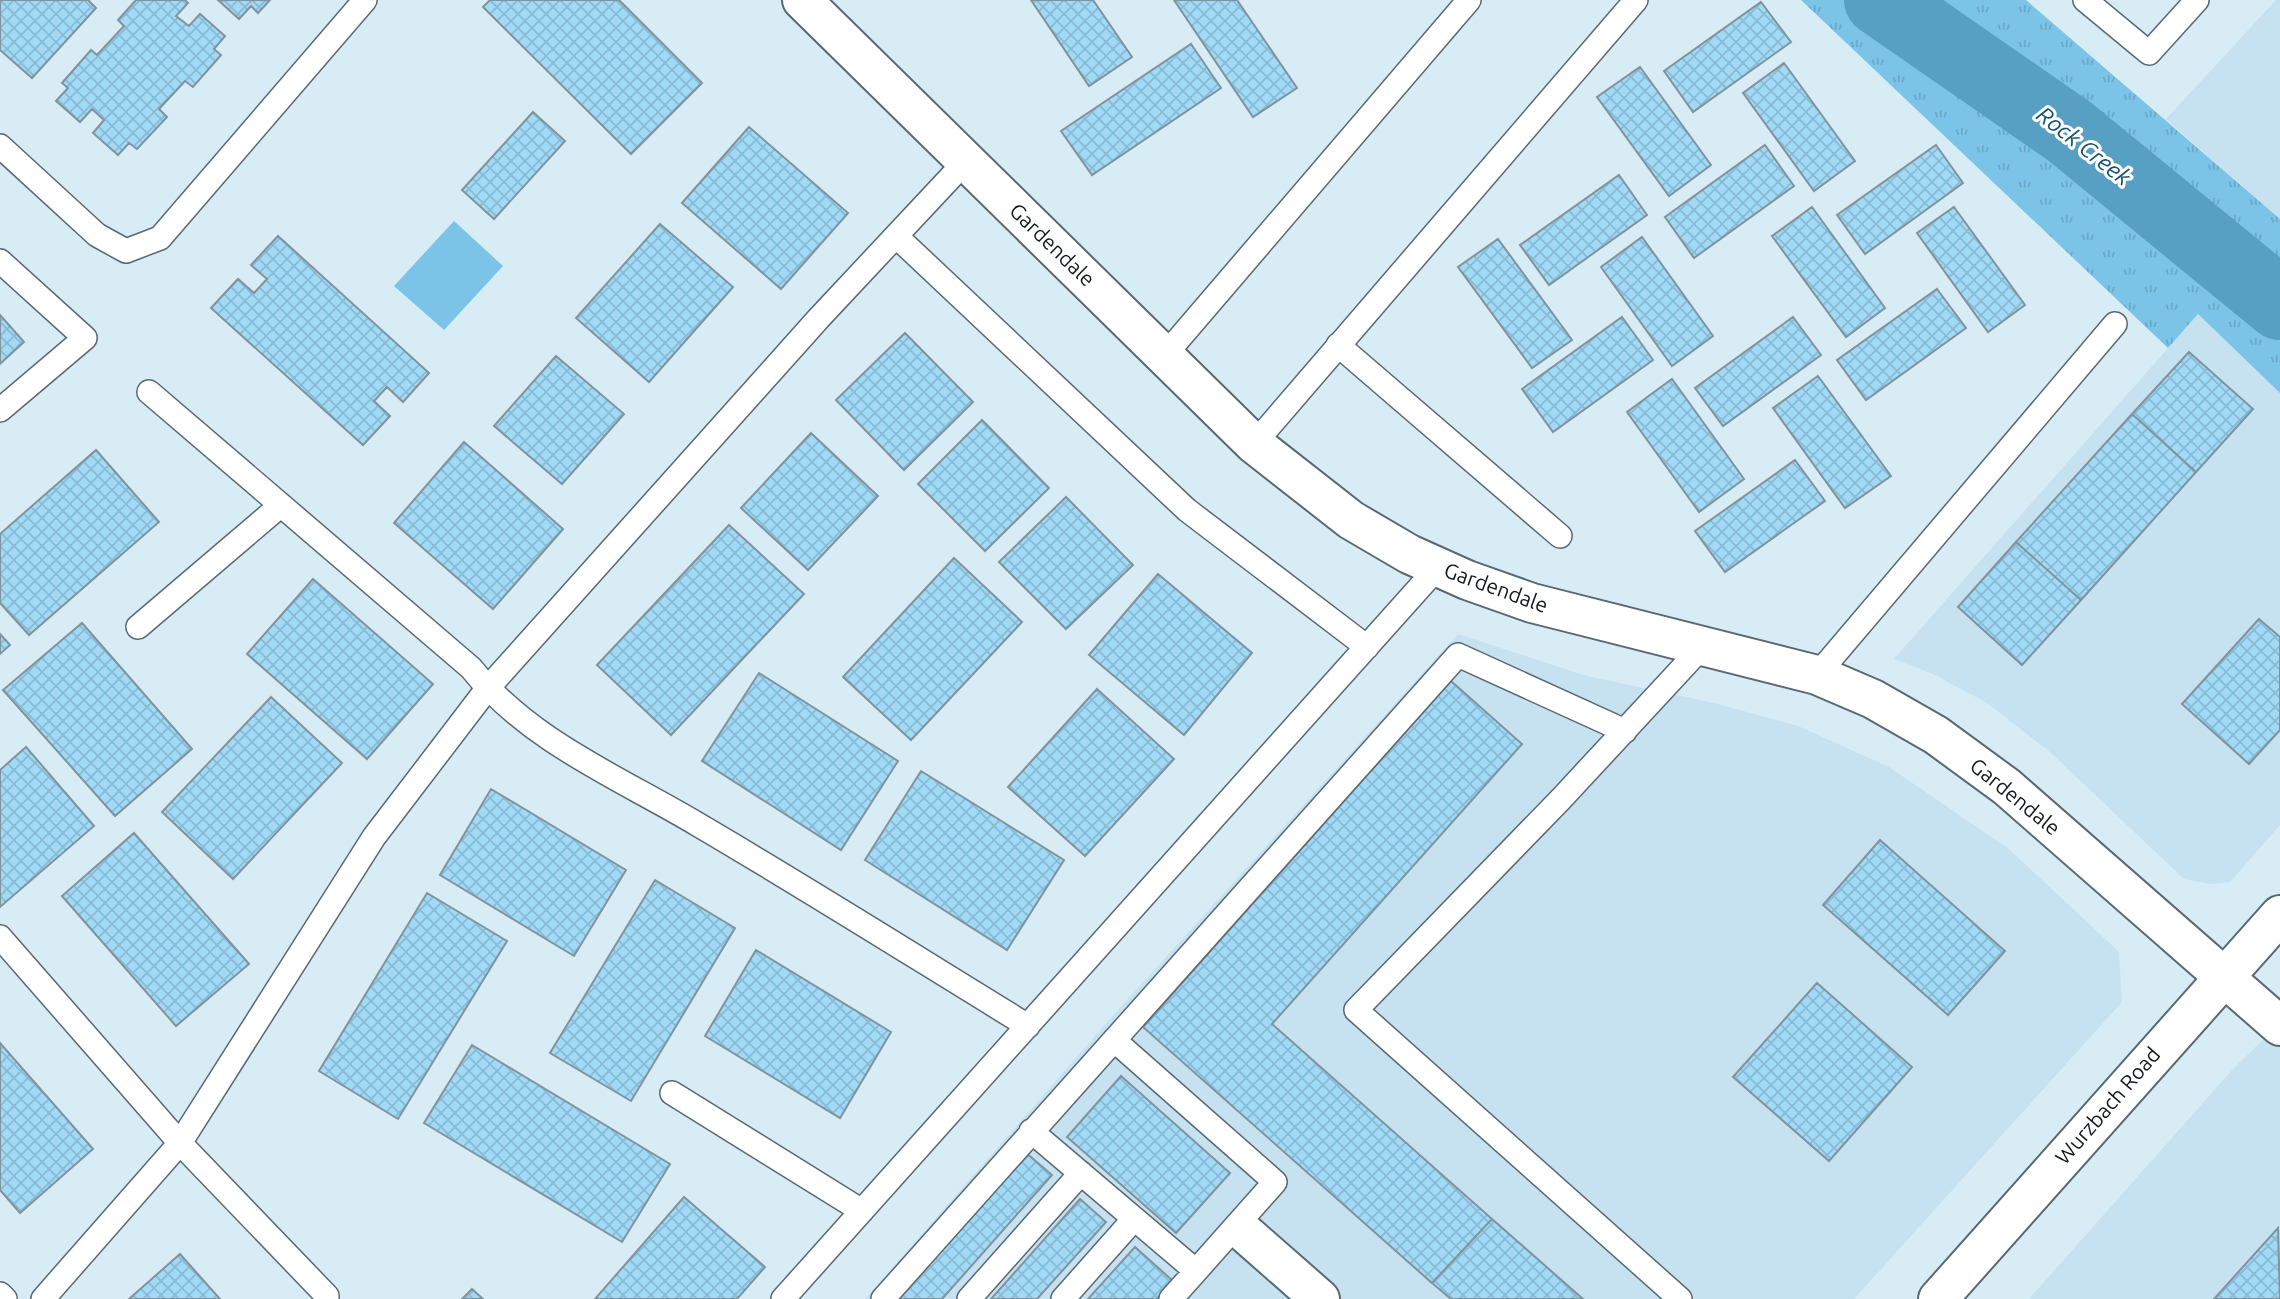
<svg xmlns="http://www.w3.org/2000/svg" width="2280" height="1299" font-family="Ubuntu,sans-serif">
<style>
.built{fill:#c6e1f0}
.grass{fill:url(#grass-tufts)}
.park{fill:#7bc4e8}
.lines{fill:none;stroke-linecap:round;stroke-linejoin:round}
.river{stroke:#57a0c3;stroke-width:72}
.building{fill:url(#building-cross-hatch);stroke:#81939d;stroke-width:2}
.service-casing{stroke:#586972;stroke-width:26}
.minor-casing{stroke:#586972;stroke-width:42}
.primary-casing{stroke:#586972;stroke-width:42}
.service{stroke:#fff;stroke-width:23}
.minor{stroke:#fff;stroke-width:38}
.primary{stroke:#fff;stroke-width:38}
.labels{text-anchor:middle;stroke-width:6;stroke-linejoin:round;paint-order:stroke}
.street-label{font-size:21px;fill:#11181c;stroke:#fff}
.water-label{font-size:23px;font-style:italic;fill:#17516a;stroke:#fff}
</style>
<defs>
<pattern id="grass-tufts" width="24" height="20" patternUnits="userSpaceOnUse" patternTransform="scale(1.75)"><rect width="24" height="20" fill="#7bc4e8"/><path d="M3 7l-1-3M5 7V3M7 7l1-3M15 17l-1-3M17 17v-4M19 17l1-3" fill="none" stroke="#69a8c6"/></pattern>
<pattern id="building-cross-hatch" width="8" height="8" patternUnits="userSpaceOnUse" patternTransform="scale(1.75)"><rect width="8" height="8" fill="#a0daf7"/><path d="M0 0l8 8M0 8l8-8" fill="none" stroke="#89bad3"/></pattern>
</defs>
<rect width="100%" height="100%" fill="#d8ecf6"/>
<path class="built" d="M2276,0H2280V219L2166,119Z
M2198,314L2280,393V825L2230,882L2210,884L2184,879L2050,752L1987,703L1933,674L1894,659Z
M1458,634L1587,676L1714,703L1798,726L1889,767L2009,849L2119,952L2122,1002L1854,1299H865L1110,1019Z
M2280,1023V1299H2029L2233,1069Z"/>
<path class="grass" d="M1801,0H2026L2280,219V393L2198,314L2168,348Z"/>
<path class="park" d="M454,221L503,266L444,330L394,286Z"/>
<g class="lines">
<path class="river" d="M1880,0L2069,131L2280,304"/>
</g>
<path class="building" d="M0,0H88L96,8L32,78L0,50Z
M136,0H185L188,3L176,16L189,26L200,14L225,36L214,49L221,55L193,87L185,81L159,109L167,117L137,149L129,143L118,155L93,133L104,120L92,109L80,122L56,101L68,88L62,83L91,50L97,55L124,26L118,20Z
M218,0H270L258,13L251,6L239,19Z
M490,0H619L702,83L631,154L483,7Z
M1031,0H1093L1132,57L1089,86Z
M1174,0H1237L1297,88L1253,117Z
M1761,2L1791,42L1693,112L1664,71Z
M1191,44L1221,88L1092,175L1061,131Z
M1784,63L1855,161L1814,191L1743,93Z
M1640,67L1711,165L1669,196L1597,97Z
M533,112L565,141L494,219L462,190Z
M749,127L848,213L781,289L682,203Z
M1765,145L1794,186L1694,258L1665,217Z
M1936,145L1963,183L1865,254L1837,215Z
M1619,175L1647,215L1549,285L1520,245Z
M1812,207L1885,308L1846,337L1772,236Z
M1954,207L2025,305L1988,332L1917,233Z
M660,224L733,287L649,382L576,318Z
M278,236L429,373L403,402L387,387L374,401L390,416L363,445L211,308L238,279L254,293L267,279L251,265Z
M1642,237L1713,336L1672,366L1601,267Z
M1498,239L1572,340L1532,368L1458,267Z
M1937,289L1966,328L1866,400L1837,360Z
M0,315L24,342L0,364Z
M1622,317L1653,360L1553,432L1522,389Z
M1793,317L1821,355L1723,426L1695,388Z
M905,333L973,402L904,470L836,400Z
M2189,352L2253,409L2196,472L2132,414Z
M556,356L624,414L562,484L494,426Z
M1818,376L1891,476L1845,508L1773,408Z
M1672,379L1744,479L1699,512L1627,412Z
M2132,414L2196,472L2081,600L2016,542Z
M982,420L1049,488L985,551L918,484Z
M811,433L878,496L808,570L741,508Z
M464,442L563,529L493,609L394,523Z
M96,450L159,522L29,635L0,603V534Z
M1795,460L1825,501L1725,572L1695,531Z
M1066,497L1133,565L1066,629L999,562Z
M729,525L804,594L671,735L597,665Z
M2016,542L2081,600L2022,665L1958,607Z
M954,558L1022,622L911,740L843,677Z
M1158,574L1252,653L1184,735L1089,655Z
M313,579L433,684L367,759L247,654Z
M2259,619L2280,637V730L2249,764L2182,704Z
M82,623L192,749L115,816L3,690Z
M0,634L10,645L0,654Z
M759,673L898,761L841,850L702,761Z
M1451,681L1522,744L1272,1024L1492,1219L1432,1283L1143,1027Z
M1097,689L1174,759L1085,856L1008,787Z
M271,697L342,763L233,879L162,812Z
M26,747L94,826L0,907V770Z
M921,771L1064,860L1007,950L865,860Z
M491,789L626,870L574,956L440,875Z
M134,833L249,964L176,1026L62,896Z
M1880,840L2005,951L1948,1015L1823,905Z
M655,880L735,928L631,1101L550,1053Z
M427,893L507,941L398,1119L319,1071Z
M756,950L891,1032L840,1118L705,1036Z
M1817,983L1912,1067L1829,1161L1733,1077Z
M0,1043L93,1149L20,1213L0,1190Z
M472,1045L670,1164L622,1242L424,1123Z
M1121,1076L1230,1173L1176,1233L1067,1137Z
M1024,1151L1052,1175L942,1299H892Z
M684,1197L765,1267L737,1299H595Z
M1080,1199L1106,1222L1037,1299H991Z
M1492,1219L1583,1299H1451L1432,1283Z
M2278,1228L2280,1299H2214Z
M1135,1247L1173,1281L1157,1299H1088Z
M180,1254L220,1299H129Z
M472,1289L483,1299H462Z"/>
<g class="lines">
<defs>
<path id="service" d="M2085,0L2149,53L2197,0
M0,146L97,235L126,251L160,238L365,0
M896,236L1187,510L1367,647
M0,261L85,338L0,410
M1338,345L1560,536
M1165,355L1469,0
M149,392L471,668C529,741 618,777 697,824C808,889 917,958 1028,1026
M1254,444L1636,0
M138,627L281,505
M1817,675L2115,324
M0,937L180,1143L327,1296
M1114,1040L1275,1182L1196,1271
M672,1093L862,1211
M1031,1131L1196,1271L1171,1299
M0,1294L5,1299
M43,1299L180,1143L374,837L487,689L819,318L966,161
M783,1299L1438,567
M883,1299L1458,655L1625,731
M969,1299L1081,1173
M1063,1299L1134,1219
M1680,1299L1356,1010L1561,799L1702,647"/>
<path id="minor" d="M802,0L1254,444L1351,520L1409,554L1467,580L1532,603L1817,675L1873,699L1936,735L2007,787L2280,1026
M1246,1234L1320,1299"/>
<path id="primary" d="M1938,1299L2280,915"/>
</defs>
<use href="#service" class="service-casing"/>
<use href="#minor" class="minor-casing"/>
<use href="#primary" class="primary-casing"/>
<use href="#service" class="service"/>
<use href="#minor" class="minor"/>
<use href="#primary" class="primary"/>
</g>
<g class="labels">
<g class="street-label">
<text transform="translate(1052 245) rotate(44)" y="7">Gardendale</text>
<text transform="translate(1496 588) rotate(20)" y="7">Gardendale</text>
<text transform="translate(2015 797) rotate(39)" y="7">Gardendale</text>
<text transform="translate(2108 1106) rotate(-49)" y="7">Wurzbach Road</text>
</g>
<g class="water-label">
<text transform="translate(2084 146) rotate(38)" y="8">Rock Creek</text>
</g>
</g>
</svg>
